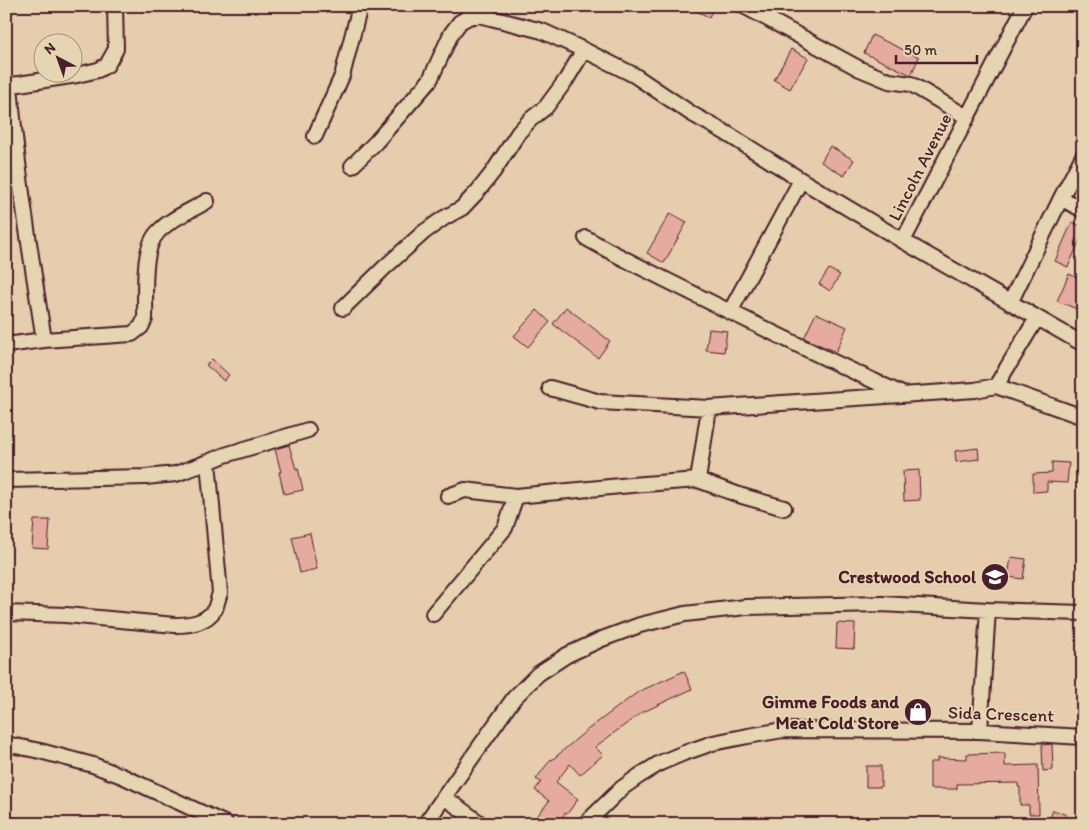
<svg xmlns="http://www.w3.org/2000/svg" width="1089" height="830" font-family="Itim,sans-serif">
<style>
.building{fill:#e5ab9f;stroke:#4a1f2b}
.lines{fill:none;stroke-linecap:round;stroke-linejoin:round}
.minor-casing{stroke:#4a1f2b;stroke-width:18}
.minor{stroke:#e6d5b2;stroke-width:14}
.labels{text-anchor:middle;stroke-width:4;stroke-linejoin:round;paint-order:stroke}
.street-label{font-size:18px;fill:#4a1f2b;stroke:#e6d5b2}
.poi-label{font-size:18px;font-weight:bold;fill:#4a1f2b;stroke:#e6d5b2;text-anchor:end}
</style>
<rect width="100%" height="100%" fill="#e6cdae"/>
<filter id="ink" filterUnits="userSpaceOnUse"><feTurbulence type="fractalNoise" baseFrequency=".02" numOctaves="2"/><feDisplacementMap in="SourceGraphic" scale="10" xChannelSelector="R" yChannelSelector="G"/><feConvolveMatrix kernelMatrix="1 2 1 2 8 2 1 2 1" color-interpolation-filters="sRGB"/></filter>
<g filter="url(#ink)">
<path class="building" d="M686,6H714L709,17Z
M872,35L919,57L911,75L864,53Z
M791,49L808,58L790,89L774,80Z
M830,146L854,160L844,176L821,162Z
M670,213L687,222L664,263L647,253Z
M1072,222L1083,227V233L1068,267L1055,261Z
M829,269L840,275L830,291L819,284Z
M1069,274L1083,280V296L1077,309L1057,301Z
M566,307L610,341L598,358L553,324Z
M537,310L550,322L528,347L514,336Z
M816,313L847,327L836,352L804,338Z
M709,329L727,331L724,352L706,350Z
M212,359L229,375L224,381L206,365Z
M289,445L296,469L298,468L303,490L284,494L279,472H281L275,449Z
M978,448L979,459L956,462L955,451Z
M1052,462L1069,463L1067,483L1047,482V491L1033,492V474L1052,473Z
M919,470L920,500L904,501L903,471Z
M34,520H50L48,549L32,548Z
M310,533L317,569L300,573L292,537Z
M1011,557L1026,559L1023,579L1008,577Z
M837,623L855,624L854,649L836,648Z
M684,671L692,689L641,713L595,747L603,755L580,775L570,764L556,782L578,799L567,814L565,813L558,824H531L549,801L535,790L541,782L536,779L551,759L552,760L587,730L638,692Z
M1052,744L1053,770L1043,771L1042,745Z
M1005,753V766L1038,765L1039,814H1029V805H1020V787H1018V783L957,784V789H930V762H937V758L967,759V754Z
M866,766H881V787H866Z
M1053,810L1067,815L1064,824H1048Z"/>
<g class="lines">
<defs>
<path id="minor" d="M744,6L860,69L889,81L911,84L967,117
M6,86L77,75L98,70L107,65L116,49L115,6
M10,86C17,171 31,256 44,340
M315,136L342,76L360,6
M352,166L376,142L430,80L451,34L460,22L469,17L479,15L542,31L584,50L634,75L692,114L726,133L801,180L903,241L1083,344
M1061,198L1083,210
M586,238C624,260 665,279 704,299C769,331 834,363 900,393
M903,241L1025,6
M1010,303L1061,198L1083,156
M343,308L384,268L424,232L444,218L462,208L478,191L493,172L519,132L531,119L546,107L566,80L584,50
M730,312L801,180
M6,345L44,340L132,334L141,327L145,319C146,295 141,249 158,232C171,218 191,211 207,201
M996,386L1083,417
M550,388L600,402L709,408L975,390L996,386L1037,318
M6,480L145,477L176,474L208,462
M698,480L742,496L784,508
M448,496L465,490L516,496L631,485L698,480L709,408
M6,613L66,615L175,625C190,625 206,623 215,609C217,604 218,598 220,593L208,462L225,455L308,430
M433,614L505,528L516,496
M980,731L988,610
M6,744L40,751L93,765L122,776L226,824
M444,797L481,824
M425,824L514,698L538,674L567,655L602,639L640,625L685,614L746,607L882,604L988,610L1083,613
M585,824L622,788L639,776L660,763L684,753L713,743L748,736L783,730L980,731L1083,737"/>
</defs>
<use href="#minor" class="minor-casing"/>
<use href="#minor" class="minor"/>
</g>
</g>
<defs>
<symbol id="school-disc" viewBox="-11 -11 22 22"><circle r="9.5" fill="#4a1f2b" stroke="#e6d5b2"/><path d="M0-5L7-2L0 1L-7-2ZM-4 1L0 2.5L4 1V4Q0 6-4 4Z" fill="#fff"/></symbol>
<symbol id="shop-disc" viewBox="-11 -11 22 22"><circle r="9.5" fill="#4a1f2b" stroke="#e6d5b2"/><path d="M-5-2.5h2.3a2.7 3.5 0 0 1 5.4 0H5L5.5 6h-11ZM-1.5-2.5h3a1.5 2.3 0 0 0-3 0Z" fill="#fff"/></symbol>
</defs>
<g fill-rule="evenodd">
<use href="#school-disc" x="979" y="561" width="32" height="32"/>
<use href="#shop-disc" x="902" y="696" width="32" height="32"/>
</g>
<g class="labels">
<g class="street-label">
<text transform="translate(920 167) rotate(-63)" y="6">Lincoln Avenue</text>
<text transform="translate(1001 714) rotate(2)" y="6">Sida Crescent</text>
</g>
<g class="poi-label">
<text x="976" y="583">Crestwood School</text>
<text x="899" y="708">Gimme Foods and<tspan x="899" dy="21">Meat Cold Store</tspan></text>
</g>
</g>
<rect width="1089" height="830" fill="none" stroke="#e6d5b2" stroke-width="25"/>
<rect x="12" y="12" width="1064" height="805" fill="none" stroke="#4a1f2b" stroke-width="2" filter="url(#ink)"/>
<g transform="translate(58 58) rotate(319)"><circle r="24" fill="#e6d5b2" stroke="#a88c7c"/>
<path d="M0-4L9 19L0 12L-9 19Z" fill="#4a1f2b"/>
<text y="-8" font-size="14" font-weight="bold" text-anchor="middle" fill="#4a1f2b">N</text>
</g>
<path d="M896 55v8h81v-8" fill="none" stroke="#4a1f2b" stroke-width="2.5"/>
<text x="904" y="55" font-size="15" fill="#4a1f2b" stroke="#e6d5b2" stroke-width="4" paint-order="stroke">50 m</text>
</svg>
